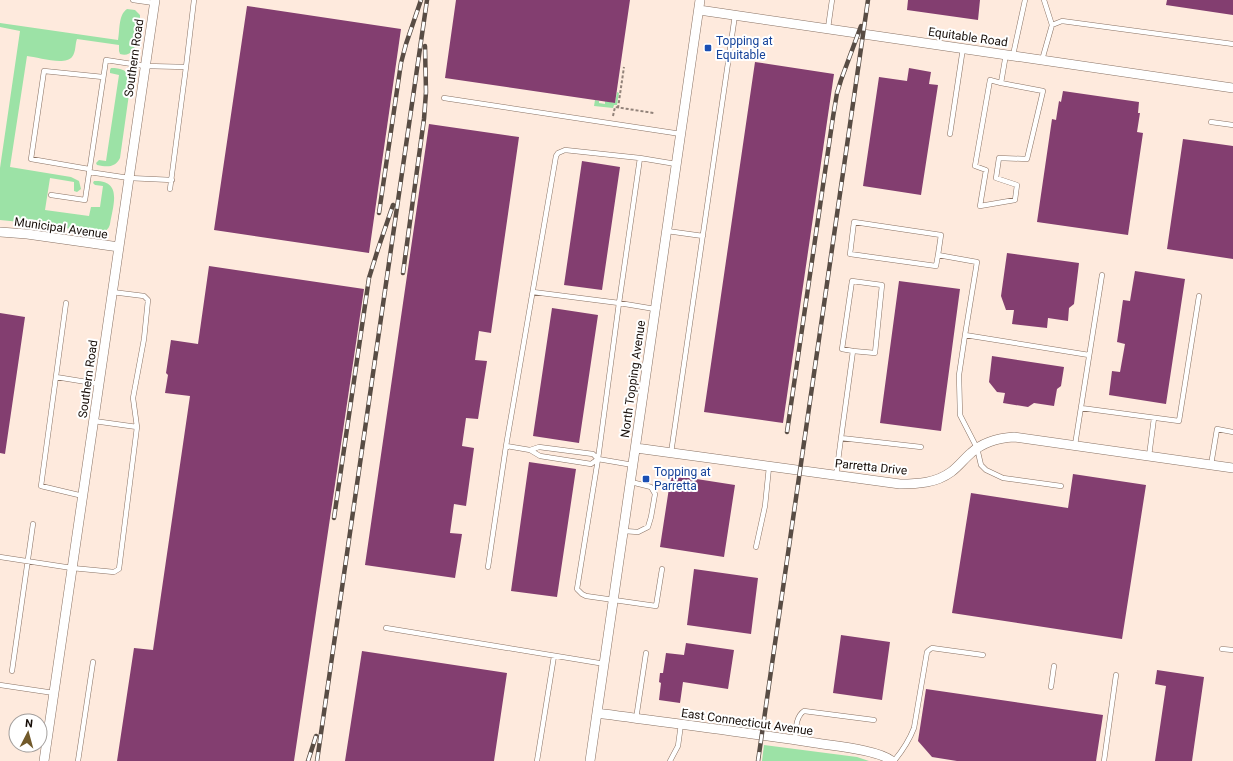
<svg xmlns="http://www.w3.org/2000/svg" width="1233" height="761" font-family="Roboto,sans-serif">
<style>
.green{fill:#9ce2a6}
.building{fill:#833e70}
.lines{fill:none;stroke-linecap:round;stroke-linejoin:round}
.service-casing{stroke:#897264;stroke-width:5.5}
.minor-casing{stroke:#897264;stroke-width:10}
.path{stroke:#918279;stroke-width:2;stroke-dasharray:3 2;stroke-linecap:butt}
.service{stroke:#fff;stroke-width:4.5}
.minor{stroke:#fff;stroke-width:9}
.rail-casing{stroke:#584c44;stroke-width:4.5}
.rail{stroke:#fff;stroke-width:3;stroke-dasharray:9;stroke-linecap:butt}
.transit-dot{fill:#1a4fb4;stroke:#fff;stroke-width:1.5}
.labels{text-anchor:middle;stroke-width:4;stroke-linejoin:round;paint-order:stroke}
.street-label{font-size:12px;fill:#160d08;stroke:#fff}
.transit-label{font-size:12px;fill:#164399;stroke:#fff;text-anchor:start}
</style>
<rect width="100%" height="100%" fill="#feeadd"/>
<path class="green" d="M127,9L135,10L140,15C140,27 139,60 120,54L119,51V45L77,39C75,44 76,52 72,57C65,66 37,57 27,56L10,167L71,177L79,181L81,189L77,192L74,191V182L50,178L45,210L89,216L91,207H100L103,186L95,185L93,183L94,181C123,180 113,205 110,224C109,229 105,232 100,233L30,223L0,220V168L20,31L0,27V23L118,40C120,31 118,15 127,9Z
M111,68C121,68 128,70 131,80L120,158C115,168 107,167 97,165L96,163L99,160L106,161L119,75L110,73V70Z
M617,92L619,93L617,105H614L613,108L594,106L595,100L599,101V103L605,104V101L615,103Z
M764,745L857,757L869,761H762Z"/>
<path class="building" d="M456,0H630L615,103L445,78Z
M908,0H980L978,20L907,10Z
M1167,0H1233V15L1166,5Z
M247,6L401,29L369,253L214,230Z
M755,62L834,74L783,423L704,412Z
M909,68L931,72L929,84L938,85L921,195L863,186L879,77L907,81Z
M1063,91L1139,102L1138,113H1140L1137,132L1143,133L1128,235L1037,222L1052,119L1056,120L1059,101L1061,102Z
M429,124L519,137L491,333L479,331L475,360L487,361L478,419L466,418L462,446L474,448L466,506L454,504L450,533L462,534L455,578L365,565Z
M1183,139L1233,146V259L1167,249Z
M582,161L620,167L602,290L564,285Z
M1007,253L1079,263L1074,304L1069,308L1068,321L1048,318L1047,328L1012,324L1014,310H1006L1001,296Z
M209,266L364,289L294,761H117L134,648L153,650L190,396L165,393L168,375L166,373L171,340L198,344Z
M1135,271L1185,279L1166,404L1109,395L1112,371L1120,372L1125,344L1117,342L1123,300L1130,301Z
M899,281L960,289L941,431L880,423Z
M552,308L598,315L579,443L533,436Z
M0,313L25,317L5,454L0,453Z
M992,356L1064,367L1061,386L1057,389L1054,406L1034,403L1028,407L1003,403L1005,393L997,392L989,382Z
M529,462L576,469L557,597L511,591Z
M1073,474L1146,485L1122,639L952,613L971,493L1068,508Z
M671,475L735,485L724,557L660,547Z
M694,569L758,578L751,634L687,625Z
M841,635L890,642L882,700L833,693Z
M686,643L734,650L728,689L683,682L680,703L659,700L661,683L659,682L660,673H663L666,653L684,655Z
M362,651L507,673L494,761H345Z
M1157,670L1204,677L1192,761H1155L1166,686L1155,684Z
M926,689L1103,715L1096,761H957L932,757L918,741Z"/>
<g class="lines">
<defs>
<path id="service" d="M133,0L154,3
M1044,0L1052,25
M828,28L832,0
M1013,55L1025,0
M1042,60L1052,25L1062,21L1233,44
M1001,83L1043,91L1027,159L999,158L996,178L1017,185L1015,200L980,206L986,170L975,166L990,80L1001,83L1006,54
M444,98L681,134
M1211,122L1233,125
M950,134L963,48
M640,158L619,303L598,459L577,589L582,594L586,596L656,606L662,569
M89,169L31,159L44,71L103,77
M89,172L129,178L172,180
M170,189L186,67
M51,195L85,200L106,60L145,66L186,67L194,0
M667,231L703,236
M938,255L941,235L854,222L850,254L936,266L938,255L977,262L965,335
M533,292L619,303L655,309
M66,303L41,486L83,496
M56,377L99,384
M1081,408L1179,421L1199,296
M94,421L137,427
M841,438L853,351L875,353L882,285L852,281L842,349L853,351
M1075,445L1102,275
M530,450L539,447L593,454L598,459L633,465
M671,453L735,15
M1149,456L1154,418
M598,459L591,464L540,456L530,450L506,446L556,156L558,153L565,150L640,158L676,164
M1211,465L1217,429L1233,432
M836,476L841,438L921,447
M1061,486L1003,478L986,470L981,465L977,448L960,415L959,375L965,335L1089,355
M624,531L638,532L648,527L651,517L655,494L651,487L631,482
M756,547L765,506L769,467
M0,557L72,568L114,572L119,569L137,427L133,398L144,339L148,300L144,296L112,292
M488,567L506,446
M386,628L605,664
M1222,649L1233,650
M12,671L33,524
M0,685L54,693
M1051,687L1054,666
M636,719L646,653
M795,740C796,731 795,717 804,711L874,720
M78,761L93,662
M537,761L554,656
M670,761L678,746L681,724
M894,761C903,750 909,741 914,728L927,652L929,650L932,648L983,655
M1104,761L1116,675"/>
<path id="minor" d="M699,10L1233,88
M0,232L27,234L119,247
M636,448L900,484C918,484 936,483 951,472C958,467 964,459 971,453C983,442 998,438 1014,437L1233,468
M597,713C670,723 743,732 816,743C835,746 879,750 892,761
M44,761L155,0
M590,761L700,0"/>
</defs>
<use href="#service" class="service-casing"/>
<use href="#minor" class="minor-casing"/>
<path class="path" d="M618,108L624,67
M613,116L615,107L654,113"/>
<use href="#service" class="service"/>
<use href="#minor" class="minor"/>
<defs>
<path id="rail" d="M379,213L401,63L406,44L421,0
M403,273L424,119L426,92L425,46
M787,432L833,117L837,93L841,80L861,26
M334,518L369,278L378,249L393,205
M308,761L316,736
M317,761L427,0
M758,761L868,0"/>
</defs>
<use href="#rail" class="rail-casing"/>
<use href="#rail" class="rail"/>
</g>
<g class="transit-dot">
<rect x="704" y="44" width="8" height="8" rx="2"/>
<rect x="642" y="475" width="8" height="8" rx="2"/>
</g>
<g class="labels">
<g class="street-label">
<text transform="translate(968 37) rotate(8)" y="4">Equitable Road</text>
<text transform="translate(134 58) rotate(-82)" y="4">Southern Road</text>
<text transform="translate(61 228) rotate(8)" y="4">Municipal Avenue</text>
<text transform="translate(88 379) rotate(-82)" y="4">Southern Road</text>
<text transform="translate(633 379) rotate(-82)" y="4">North Topping Avenue</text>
<text transform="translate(871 467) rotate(6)" y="4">Parretta Drive</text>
<text transform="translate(747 722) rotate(8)" y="4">East Connecticut Avenue</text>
</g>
<g class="transit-label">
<text x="716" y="45">Topping at<tspan x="716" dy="14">Equitable</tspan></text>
<text x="654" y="476">Topping at<tspan x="654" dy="14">Parretta</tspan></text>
</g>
</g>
<g transform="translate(28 733) rotate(6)"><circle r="19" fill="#ffffff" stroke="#a29e9c"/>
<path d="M0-3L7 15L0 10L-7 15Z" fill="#725a2b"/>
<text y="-6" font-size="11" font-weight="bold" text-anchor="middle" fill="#160d08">N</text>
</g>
</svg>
